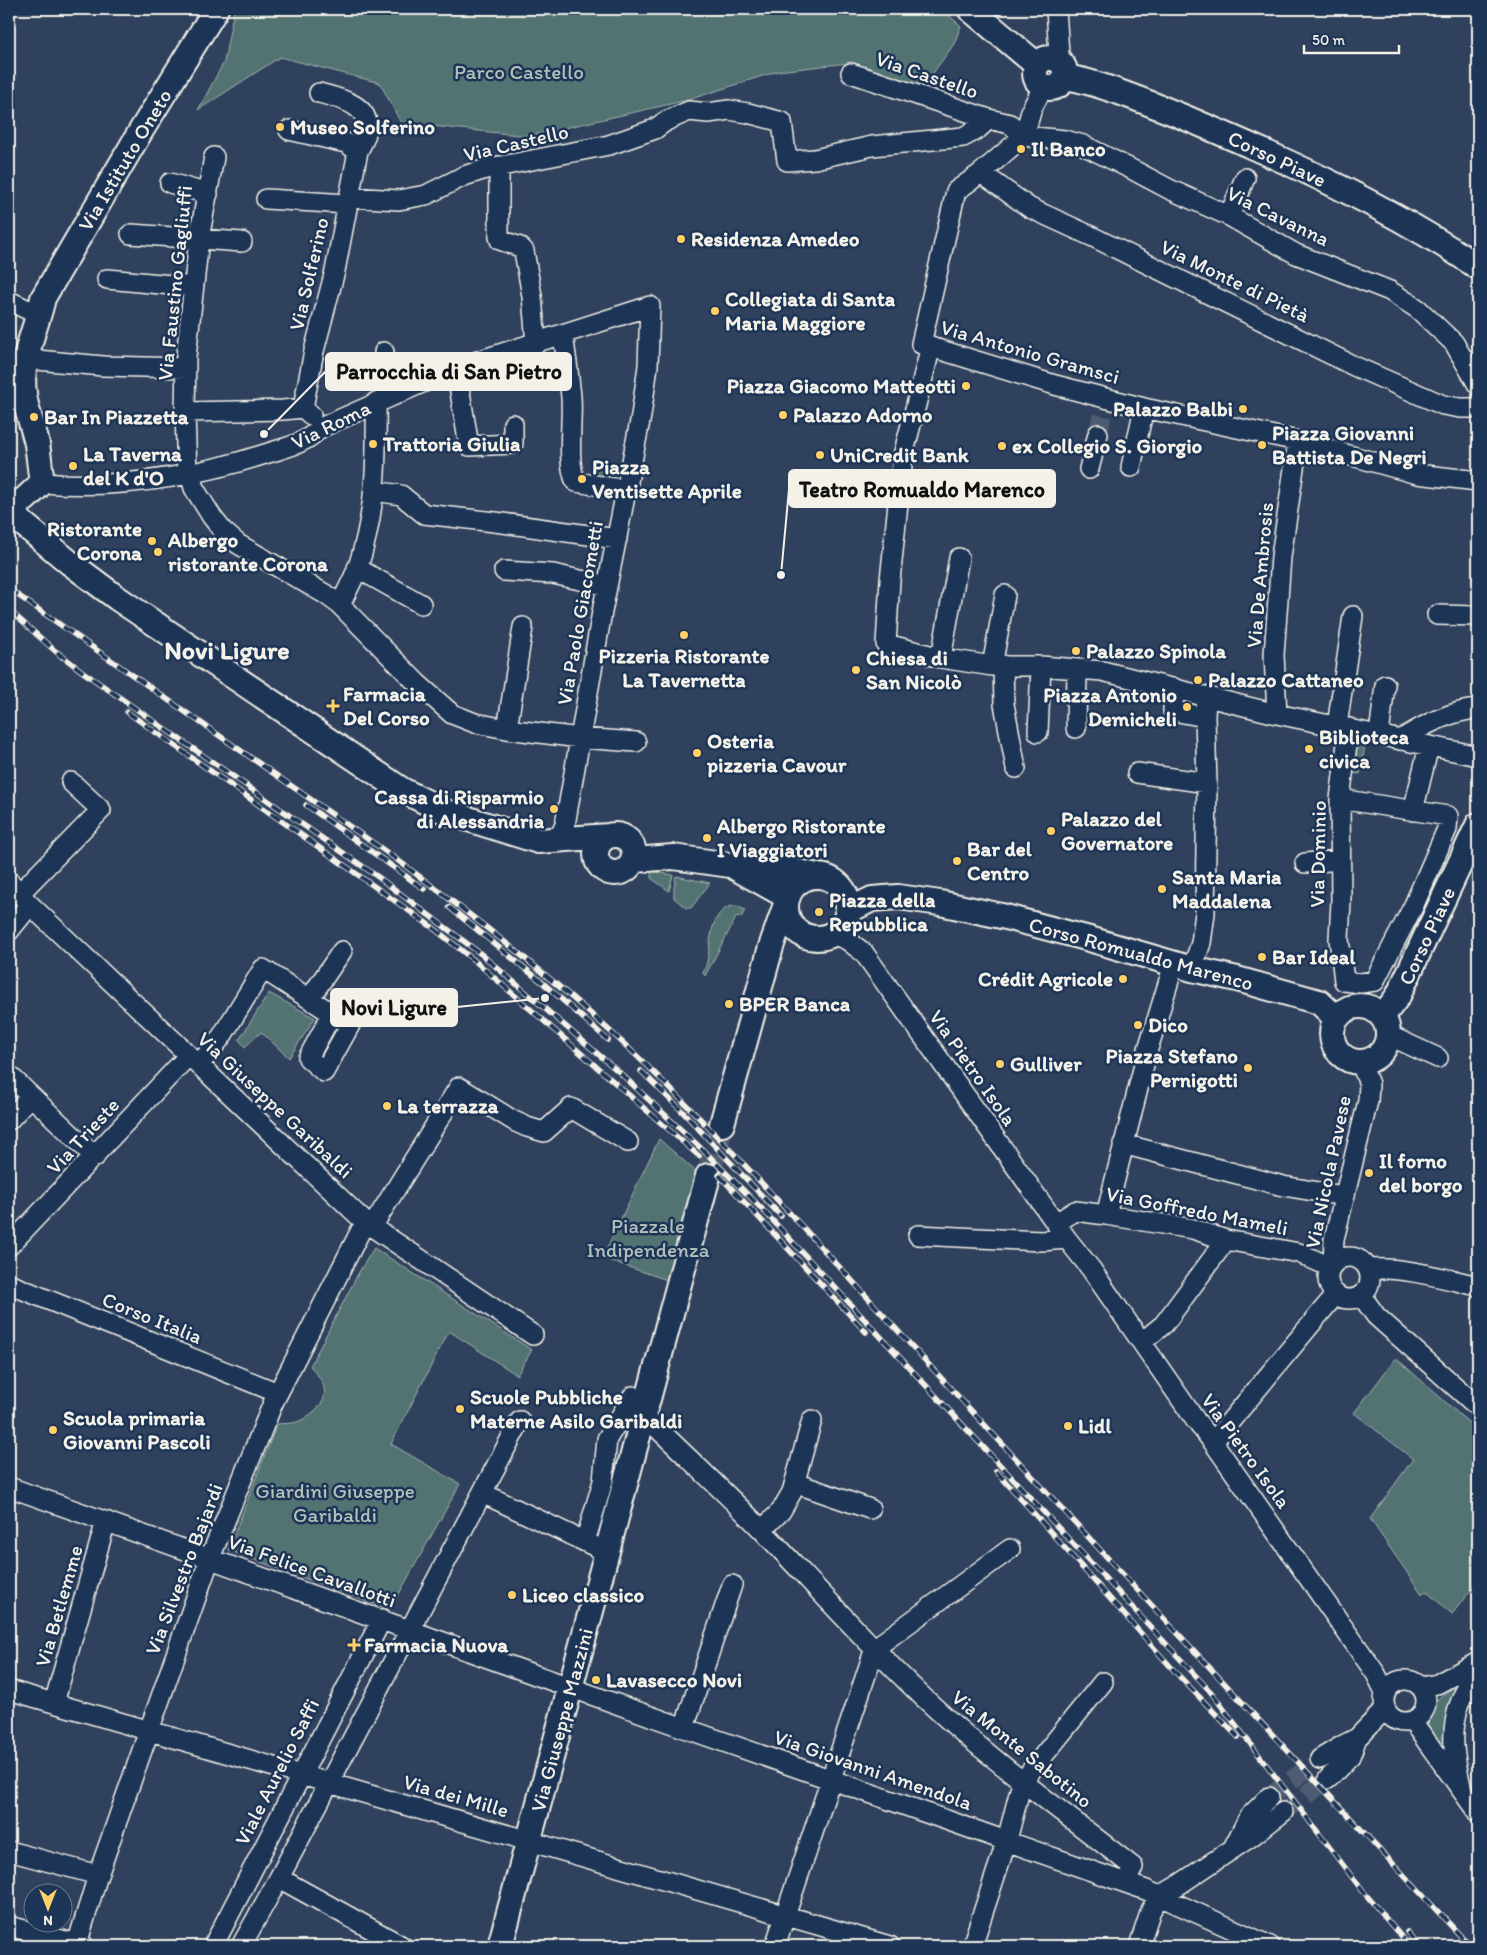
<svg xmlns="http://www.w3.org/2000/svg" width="1487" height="1955" font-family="Itim,sans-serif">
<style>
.green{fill:#527373;stroke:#a3b2ae}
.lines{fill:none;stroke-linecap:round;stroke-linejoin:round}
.minor-tunnel{stroke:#4d5b72;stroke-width:19;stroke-dasharray:19 9;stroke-linecap:butt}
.major-tunnel{stroke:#4d5b72;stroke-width:24;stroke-dasharray:24 12;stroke-linecap:butt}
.minor-casing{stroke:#f4f1e8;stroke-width:22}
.major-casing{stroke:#f4f1e8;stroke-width:28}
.minor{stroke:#1d3557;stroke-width:19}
.major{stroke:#1d3557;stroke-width:24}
.rail-casing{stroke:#f4f1e8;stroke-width:5.5}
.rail{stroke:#1d3557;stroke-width:4;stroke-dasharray:11;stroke-linecap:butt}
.poi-dot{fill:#ffd166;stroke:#1d3557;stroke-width:2}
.labels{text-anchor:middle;stroke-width:5;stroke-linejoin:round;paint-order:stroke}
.park-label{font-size:21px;fill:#b3bfb9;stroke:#1d3557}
.street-label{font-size:21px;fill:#f4f1e8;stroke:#1d3557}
.poi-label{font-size:21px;font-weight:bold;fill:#f4f1e8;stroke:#1d3557;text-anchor:start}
.district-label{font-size:26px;font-weight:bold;fill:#f4f1e8;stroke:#1d3557}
.leader{fill:none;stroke:#f4f1e8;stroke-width:2}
.callout-dot{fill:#f4f1e8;stroke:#1d3557;stroke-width:2}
.callout{fill:#f4f1e8;stroke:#f4f1e8;stroke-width:2}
.callout-label{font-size:22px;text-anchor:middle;font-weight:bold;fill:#111}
</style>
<rect width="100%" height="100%" fill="#30415d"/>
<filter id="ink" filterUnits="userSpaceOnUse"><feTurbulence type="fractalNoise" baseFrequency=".02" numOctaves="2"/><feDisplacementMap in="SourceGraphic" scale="10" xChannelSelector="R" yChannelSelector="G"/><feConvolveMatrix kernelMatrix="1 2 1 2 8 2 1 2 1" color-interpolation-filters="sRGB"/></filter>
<g filter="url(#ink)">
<path class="green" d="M234,9H942L961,26L954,44L923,87L848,63L778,71L688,100L529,136L401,123L380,83L280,57L198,110L224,62Z
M595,463L611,464L610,477H594Z
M1353,738L1366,740L1360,774L1349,773Z
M651,871L673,875L669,891L651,878Z
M676,876L710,883L691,908H686L674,898V888Z
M731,906H737L745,910L741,918L737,916L705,976L703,973C714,952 704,916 731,906Z
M269,993L315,1018L289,1058L261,1032L245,1047L239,1040Z
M659,1139L702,1177L670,1281L602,1258Z
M374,1248L532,1350L517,1375L449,1331L391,1444L460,1484L390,1610L228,1550L277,1424C283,1423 291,1424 297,1422C303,1420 308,1416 313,1412C333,1397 324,1381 310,1366L359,1272Z
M1396,1358L1478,1431V1581L1452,1614L1426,1591L1422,1594L1370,1519L1413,1459L1354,1413Z
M1457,1686L1446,1744L1438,1748C1435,1742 1428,1733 1427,1726C1424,1706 1442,1694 1457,1686Z"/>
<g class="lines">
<path class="minor-tunnel" d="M1098,434L1104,407
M1269,1797L1320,1759
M1283,1812L1328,1779"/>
<path class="major-tunnel" d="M708,1176L722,1124"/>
<defs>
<path id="minor" d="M1056,9L1059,54L1058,60
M851,73L989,119L1010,124L1024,136L1032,108L1044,86
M289,130L346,143L358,151
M499,166V237L500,240L520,247L524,251L532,296L536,344
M981,173L1030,208L1091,236L1354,366L1443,405L1460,408H1478
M170,183L208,194
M349,197L399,200L426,195L464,176L486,169L609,145L655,129L666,121L689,111L708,113L729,110L748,113L782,122L787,161L815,159L872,146L963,137L978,129L989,119
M266,199L347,204
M1229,216L1245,178
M131,234L242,242
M107,279L193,287
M9,301L39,315
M563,335C566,355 569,376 571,397C573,418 566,464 576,482L626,490
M931,346L903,456L890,580L886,644L941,658L992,666H1041L1102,671L1277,714L1478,756
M384,352L386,398
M26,359L103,366L186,368
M456,368L469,446L513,444V424
M1478,385L1454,343L1418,309L1390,291L1296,254L1229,216L1169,189L1135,171L1083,145L1065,140L1024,136L981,173L956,191L921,344L1055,385L1144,408L1298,441L1417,474L1478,481
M303,408L314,351L335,271L358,151C361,145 365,139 366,133C373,105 339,98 319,93
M185,412L283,410L303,408L311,415
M1131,467L1144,408
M1089,469L1098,434
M190,474L194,488L212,517L223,531L238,544L325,594L340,605L417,683L452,714L475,723L507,729L580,738L636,742
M187,475L185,412L186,357L199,239L214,157
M42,483C117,489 194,477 265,454C286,447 304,445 320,428L456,368L650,306L648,366L641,416L602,612L565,825L559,838
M375,491L401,495L424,514L495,522L617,539
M357,568L421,604
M504,571L553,574L607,586
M340,605C346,593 353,580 358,567C376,511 377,461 376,402
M1437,615L1478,616
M941,658L959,558
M1003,665L1004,704L1016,768
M992,666L1005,595
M1174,688L1173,711L1205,717
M1277,714L1274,655L1281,557L1298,441
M1337,726L1353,616
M1076,728L1077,669
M507,729L523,627
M1038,732L1041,666
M1379,735L1385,685
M1400,740C1424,725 1450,711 1478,709
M1137,773L1207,783
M1340,799L1448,816L1447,829L1414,905L1376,978L1375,981L1361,983L1344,981L1339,939L1341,901L1340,799L1349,728
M1413,811L1429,746
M1305,863L1340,860
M9,881L28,903L365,1222L533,1335
M20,893L101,810L71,782
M9,931L22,915L28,903
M832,934L847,940L864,953L1067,1239L1091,1269L1196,1421L1213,1442L1376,1674L1385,1692
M1192,969L1201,943L1205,913L1207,783L1205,717L1206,697
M310,998L342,951
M1388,1035L1438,1058
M199,1065L222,1036L263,969L350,1025L324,1072L308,1058L333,1012
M9,1075L95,1157
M9,1120L31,1096
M1123,1144L1283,1186L1344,1196
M1106,1215L1148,1049L1174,964
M1056,1223L1075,1211L1106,1215L1193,1229L1226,1240L1299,1253L1330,1267
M372,1227L459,1087L514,1121L527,1127L544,1132L571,1108L628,1142
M918,1235L1041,1241L1067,1239
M9,1246L189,1055
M1328 1278a21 21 0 1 1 42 0a21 21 0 1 1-42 0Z
M1333,1264L1334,1239L1368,1101L1369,1084L1360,1061
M1369,1269C1405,1267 1442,1278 1478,1286
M9,1284L278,1393
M1361,1295L1376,1316L1478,1407
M1142,1342L1164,1324L1226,1240
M642,1420L653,1424C690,1460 728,1495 764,1532C816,1587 867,1644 922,1696C988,1758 1062,1811 1133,1867L1126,1883
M1213,1442L1336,1294
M795,1483L870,1509
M9,1487L684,1728L1146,1890L1270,1946
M482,1493L596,1547
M762,1530L781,1511L792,1492L812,1420
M585,1542L603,1481L607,1439L633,1396L646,1405
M1384 1701a21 21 0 1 1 42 0a21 21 0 1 1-42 0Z
M1422,1687L1437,1684L1478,1662
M9,1690L890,1946
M54,1703L106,1521
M1412,1721L1478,1813
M684,1728L732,1585
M1320,1759L1343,1745L1357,1738
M1328,1779L1350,1756L1357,1738L1385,1709
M1462,1790C1455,1760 1449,1736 1459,1706C1464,1691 1472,1681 1472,1666
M1234,1846L1249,1817L1269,1797
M9,1851L98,1875
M279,1878L402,1946
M9,1926L84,1946
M77,1944L98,1875L210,1558L273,1403L365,1222
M213,1946L382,1619
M241,1946L279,1878L520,1421
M775,1946L875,1648L1010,1549
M972,1946L1007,1840L1022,1782L1103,1682
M1139,1946L1151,1910L1160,1896L1177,1886L1252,1836L1283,1812"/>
<path id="major" d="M970,9L1037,65
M1035 73a15 15 0 1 1 30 0a15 15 0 1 1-30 0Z
M1064,77C1083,79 1101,86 1119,92C1141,100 1164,109 1186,118C1286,160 1388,206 1478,267
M9,509L25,499L42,483C40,470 39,457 37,444C31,417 20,399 24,369C27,344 38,322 43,298L139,134L216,9
M9,512L70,563L117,598L402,790L446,812L538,841L609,836
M596 854a19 19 0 1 1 38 0a19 19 0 1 1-38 0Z
M634,860L673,857L730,865L778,868L818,876
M736,868L788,897
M786 907a31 31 0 1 1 62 0a31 31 0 1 1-62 0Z
M848,911L872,899L898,897L940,903L1006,917L1086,938L1192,969L1237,979L1319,1002L1336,1018
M1332 1034a28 28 0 1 1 56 0a28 28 0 1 1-56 0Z
M1382,1017L1398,996L1478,825
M722,1124L771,947L786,904
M500,1946C571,1690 638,1432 708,1176"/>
</defs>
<use href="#minor" class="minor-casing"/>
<use href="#major" class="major-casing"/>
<use href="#minor" class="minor"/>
<use href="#major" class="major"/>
<defs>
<path id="rail" d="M9,589L392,856C477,919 560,983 637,1056C757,1172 867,1299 981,1421C1143,1597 1307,1772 1470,1946
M9,610L62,657
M57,652L83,672L378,877L481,954L619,1072L705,1152L762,1209L1210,1691L1362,1890L1409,1946
M127,712L432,927L475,961L699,1156
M306,805L424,889
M449,907L543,983L608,1040
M641,1071L680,1109L781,1216
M719,1175L866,1332
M996,1471L1179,1676L1238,1737
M1407,1932L1419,1946"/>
</defs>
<use href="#rail" class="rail-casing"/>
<use href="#rail" class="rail"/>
</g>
</g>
<g class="poi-dot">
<circle cx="280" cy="127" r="5"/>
<circle cx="1021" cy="149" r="5"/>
<circle cx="681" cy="239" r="5"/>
<circle cx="715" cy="311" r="5"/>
<circle cx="966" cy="386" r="5"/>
<circle cx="1243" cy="409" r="5"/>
<circle cx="783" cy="415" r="5"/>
<circle cx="34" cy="417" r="5"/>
<circle cx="373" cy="444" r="5"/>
<circle cx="1262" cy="445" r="5"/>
<circle cx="1002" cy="446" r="5"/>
<circle cx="820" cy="455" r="5"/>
<circle cx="73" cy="466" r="5"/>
<circle cx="582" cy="479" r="5"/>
<circle cx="152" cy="541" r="5"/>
<circle cx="158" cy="552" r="5"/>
<circle cx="684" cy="635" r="5"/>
<circle cx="1076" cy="651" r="5"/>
<circle cx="856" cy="670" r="5"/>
<circle cx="1198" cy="680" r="5"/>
<path d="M330.5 698.5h5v5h5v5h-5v5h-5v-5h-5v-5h5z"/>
<circle cx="1187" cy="707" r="5"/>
<circle cx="1309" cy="749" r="5"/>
<circle cx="697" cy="753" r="5"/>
<circle cx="554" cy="809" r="5"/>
<circle cx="1051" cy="831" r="5"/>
<circle cx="707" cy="838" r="5"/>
<circle cx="957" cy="861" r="5"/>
<circle cx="1162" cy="889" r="5"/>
<circle cx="819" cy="912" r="5"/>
<circle cx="1262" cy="957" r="5"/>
<circle cx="1123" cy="979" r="5"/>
<circle cx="729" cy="1004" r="5"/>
<circle cx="1138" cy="1025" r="5"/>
<circle cx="1000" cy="1064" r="5"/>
<circle cx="1248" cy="1068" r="5"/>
<circle cx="387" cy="1106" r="5"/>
<circle cx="1369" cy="1173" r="5"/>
<circle cx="460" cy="1409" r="5"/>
<circle cx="1068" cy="1426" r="5"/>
<circle cx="53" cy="1430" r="5"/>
<circle cx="512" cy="1595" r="5"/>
<path d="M351.5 1637.5h5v5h5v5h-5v5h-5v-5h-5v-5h5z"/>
<circle cx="596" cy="1680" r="5"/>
</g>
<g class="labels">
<g class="park-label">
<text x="519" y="79">Parco Castello</text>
<text x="648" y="1233">Piazzale<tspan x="648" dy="24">Indipendenza</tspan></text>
<text x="335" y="1498">Giardini Giuseppe<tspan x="335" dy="24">Garibaldi</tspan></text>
</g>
<g class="street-label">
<text transform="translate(927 75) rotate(19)" y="7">Via Castello</text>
<text transform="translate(516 143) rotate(-13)" y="7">Via Castello</text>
<text transform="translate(1277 159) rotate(25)" y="7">Corso Piave</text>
<text transform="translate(125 160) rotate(-59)" y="7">Via Istituto Oneto</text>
<text transform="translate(1278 216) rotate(26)" y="7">Via Cavanna</text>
<text transform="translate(309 274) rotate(-77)" y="7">Via Solferino</text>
<text transform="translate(1235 281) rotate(26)" y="7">Via Monte di Pietà</text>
<text transform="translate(175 283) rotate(-84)" y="7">Via Faustino Gagliuffi</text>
<text transform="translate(1030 352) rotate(16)" y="7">Via Antonio Gramsci</text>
<text transform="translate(331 425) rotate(-26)" y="7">Via Roma</text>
<text transform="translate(1260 575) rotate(-85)" y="7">Via De Ambrosis</text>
<text transform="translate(580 613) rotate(-80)" y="7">Via Paolo Giacometti</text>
<text transform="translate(1318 854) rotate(-89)" y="7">Via Dominio</text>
<text transform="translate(1427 936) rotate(-65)" y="7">Corso Piave</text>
<text transform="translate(1141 954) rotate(15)" y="7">Corso Romualdo Marenco</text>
<text transform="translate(973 1068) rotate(55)" y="7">Via Pietro Isola</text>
<text transform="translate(275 1105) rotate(43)" y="7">Via Giuseppe Garibaldi</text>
<text transform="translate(83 1136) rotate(-47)" y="7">Via Trieste</text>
<text transform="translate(1328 1172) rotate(-78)" y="7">Via Nicola Pavese</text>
<text transform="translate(1197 1211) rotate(11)" y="7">Via Goffredo Mameli</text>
<text transform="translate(152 1318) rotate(22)" y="7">Corso Italia</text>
<text transform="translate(1246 1451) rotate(54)" y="7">Via Pietro Isola</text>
<text transform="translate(184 1569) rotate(-69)" y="7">Via Silvestro Bajardi</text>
<text transform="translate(312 1571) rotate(20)" y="7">Via Felice Cavallotti</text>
<text transform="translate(59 1606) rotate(-74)" y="7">Via Betlemme</text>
<text transform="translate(562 1720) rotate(-75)" y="7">Via Giuseppe Mazzini</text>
<text transform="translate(1022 1749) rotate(39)" y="7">Via Monte Sabotino</text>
<text transform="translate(873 1770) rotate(19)" y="7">Via Giovanni Amendola</text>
<text transform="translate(277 1772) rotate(-63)" y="7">Viale Aurelio Saffi</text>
<text transform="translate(456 1796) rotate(16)" y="7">Via dei Mille</text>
</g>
<g class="poi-label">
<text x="290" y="134">Museo Solferino</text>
<text x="1031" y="156">Il Banco</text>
<text x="691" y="246">Residenza Amedeo</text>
<text x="725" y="306">Collegiata di Santa<tspan x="725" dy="24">Maria Maggiore</tspan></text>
<text x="956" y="393" text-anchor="end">Piazza Giacomo Matteotti</text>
<text x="1233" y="416" text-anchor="end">Palazzo Balbi</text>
<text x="793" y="422">Palazzo Adorno</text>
<text x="44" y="424">Bar In Piazzetta</text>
<text x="1272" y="440">Piazza Giovanni<tspan x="1272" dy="24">Battista De Negri</tspan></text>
<text x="383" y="451">Trattoria Giulia</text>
<text x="1012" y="453">ex Collegio S. Giorgio</text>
<text x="83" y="461">La Taverna<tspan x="83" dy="24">del K d'O</tspan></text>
<text x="830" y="462">UniCredit Bank</text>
<text x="592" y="474">Piazza<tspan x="592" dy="24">Ventisette Aprile</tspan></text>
<text x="142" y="536" text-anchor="end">Ristorante<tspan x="142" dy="24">Corona</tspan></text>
<text x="168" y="547">Albergo<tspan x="168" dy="24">ristorante Corona</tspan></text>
<text x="1086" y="658">Palazzo Spinola</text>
<text x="684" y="663" text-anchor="middle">Pizzeria Ristorante<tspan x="684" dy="24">La Tavernetta</tspan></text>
<text x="866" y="665">Chiesa di<tspan x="866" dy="24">San Nicolò</tspan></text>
<text x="1208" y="687">Palazzo Cattaneo</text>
<text x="343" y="701">Farmacia<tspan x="343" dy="24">Del Corso</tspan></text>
<text x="1177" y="702" text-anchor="end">Piazza Antonio<tspan x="1177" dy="24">Demicheli</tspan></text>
<text x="1319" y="744">Biblioteca<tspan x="1319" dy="24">civica</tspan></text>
<text x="707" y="748">Osteria<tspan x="707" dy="24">pizzeria Cavour</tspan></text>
<text x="544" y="804" text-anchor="end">Cassa di Risparmio<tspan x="544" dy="24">di Alessandria</tspan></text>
<text x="1061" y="826">Palazzo del<tspan x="1061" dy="24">Governatore</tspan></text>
<text x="717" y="833">Albergo Ristorante<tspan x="717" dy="24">I Viaggiatori</tspan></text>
<text x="967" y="856">Bar del<tspan x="967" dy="24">Centro</tspan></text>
<text x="1172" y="884">Santa Maria<tspan x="1172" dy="24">Maddalena</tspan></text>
<text x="829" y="907">Piazza della<tspan x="829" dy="24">Repubblica</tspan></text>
<text x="1272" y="964">Bar Ideal</text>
<text x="1113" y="986" text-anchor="end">Crédit Agricole</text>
<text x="739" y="1011">BPER Banca</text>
<text x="1148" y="1032">Dico</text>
<text x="1238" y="1063" text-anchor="end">Piazza Stefano<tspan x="1238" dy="24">Pernigotti</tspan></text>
<text x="1010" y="1071">Gulliver</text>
<text x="397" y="1113">La terrazza</text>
<text x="1379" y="1168">Il forno<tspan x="1379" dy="24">del borgo</tspan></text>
<text x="470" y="1404">Scuole Pubbliche<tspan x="470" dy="24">Materne Asilo Garibaldi</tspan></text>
<text x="63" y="1425">Scuola primaria<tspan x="63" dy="24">Giovanni Pascoli</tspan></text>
<text x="1078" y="1433">Lidl</text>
<text x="522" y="1602">Liceo classico</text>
<text x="364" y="1652">Farmacia Nuova</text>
<text x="606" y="1687">Lavasecco Novi</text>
</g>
<g class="district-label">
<text x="227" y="659">Novi Ligure</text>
</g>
</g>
<path class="leader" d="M264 434L326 371M781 575L789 489M545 998L457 1007"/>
<g class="callout-dot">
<circle cx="264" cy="434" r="5"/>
<circle cx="781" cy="575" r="5"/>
<circle cx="545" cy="998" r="5"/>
</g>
<g class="callout">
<rect x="326" y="353" width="245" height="37" rx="5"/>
<rect x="789" y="470" width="266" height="37" rx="5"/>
<rect x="331" y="989" width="126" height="37" rx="5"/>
</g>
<g class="callout-label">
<text x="449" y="379">Parrocchia di San Pietro</text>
<text x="922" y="497">Teatro Romualdo Marenco</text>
<text x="394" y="1015">Novi Ligure</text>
</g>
<rect width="1487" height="1955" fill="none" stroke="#1d3557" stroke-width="30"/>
<rect x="15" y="15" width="1457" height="1925" fill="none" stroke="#f4f1e8" stroke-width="2" filter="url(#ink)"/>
<g transform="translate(48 1908) rotate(180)"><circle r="24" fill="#1d3557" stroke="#738091"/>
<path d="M0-4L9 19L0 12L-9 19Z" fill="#ffd166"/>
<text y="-8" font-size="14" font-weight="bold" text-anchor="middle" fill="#f4f1e8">N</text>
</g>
<path d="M1304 45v8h95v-8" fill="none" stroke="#f4f1e8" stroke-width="2.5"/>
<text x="1312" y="45" font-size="15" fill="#f4f1e8" stroke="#1d3557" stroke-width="4" paint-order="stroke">50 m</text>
</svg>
